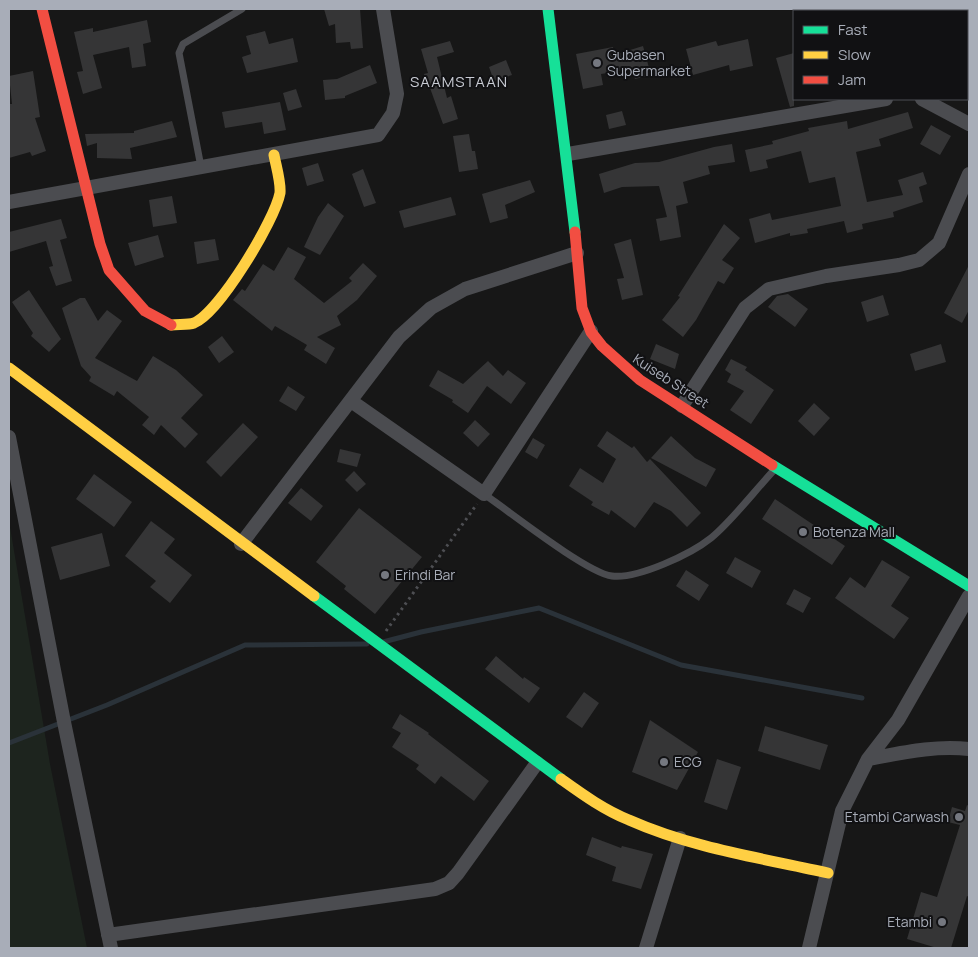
<svg xmlns="http://www.w3.org/2000/svg" width="978" height="957" font-family="Manrope,sans-serif">
<style>
.green{fill:#1d241e}
.lines{fill:none;stroke-linecap:round;stroke-linejoin:round}
.stream{stroke:#2a3239;stroke-width:5}
.building{fill:#353536}
.path{stroke:#4d4e52;stroke-width:3;stroke-dasharray:2.5 4;stroke-linecap:butt}
.lane{stroke:#4b4c50;stroke-width:7}
.street{stroke:#4b4c50;stroke-width:14}
.fast{stroke:#16e098;stroke-width:11}
.slow{stroke:#ffcf43;stroke-width:11}
.jam{stroke:#f24e42;stroke-width:11}
.poi-dot{fill:#757880;stroke:#111113;stroke-width:2}
.labels{text-anchor:middle;stroke-width:4;stroke-linejoin:round;paint-order:stroke}
.poi-label{font-size:14px;fill:#a8adb8;stroke:#111113;text-anchor:start}
.street-label{font-size:14px;fill:#a8adb8;stroke:#111113}
.neighbourhood-label{font-size:15px;letter-spacing:1px;fill:#c9ccd4;stroke:#111113}
</style>
<rect width="100%" height="100%" fill="#171717"/>
<path class="green" d="M9,521L50,764L87,948H9Z"/>
<g class="lines">
<path class="stream" d="M383,642L421,632L539,608L681,665L862,698
M9,743L107,705L245,645L367,644"/>
</g>
<path class="building" d="M324,9H360L363,48L351,49L350,42L336,43L335,24L329,26Z
M147,20L151,42L143,44L146,66L132,68L129,47L93,55L102,88L83,94L77,72L83,71L74,32L93,28V32Z
M265,31L269,44L293,38L298,62L247,73L242,57L251,54L246,36Z
M748,39L753,66L730,71L729,65L693,75L686,49L716,41L718,46Z
M450,41L454,52L437,57L447,98L451,96L458,119L443,124L430,88L428,89L424,74L428,73L421,49Z
M643,46L651,75L635,79L632,69L601,74L603,85L583,89L576,54L613,47L614,55Z
M794,53V106L790,107L776,58Z
M506,60L512,75L494,81L489,67Z
M370,65L377,83L345,96V98L325,100L323,80L337,79Z
M33,71L40,117L35,118L46,151L32,156L30,152L9,158V104H12L9,76Z
M296,89L302,107L288,111L283,93Z
M280,102L286,130L264,134L262,122L225,128L222,112Z
M622,111L626,125L609,129L606,115Z
M908,112L913,128L879,139L881,146L856,152L867,202L903,195L898,180L923,172L927,184L919,187L923,202L893,212L894,217L862,224L863,229L847,233L844,221L807,229L808,233L790,236V233L755,243L749,219L770,213L772,220L841,206L835,177L809,183L801,151L766,160L768,168L750,172L745,150L773,144L772,141L809,131L808,128L847,121L848,129Z
M172,121L177,137L130,148L132,159L97,158V143L87,146L85,134L134,133V131Z
M931,125L951,136L940,155L920,144Z
M469,134L472,151H475L478,169L459,172L453,136Z
M732,144L735,162L708,166L710,174L683,182L688,203L676,206L681,237L660,241L656,219L667,217L659,186L622,187L604,193L599,174L635,163L659,162L714,147Z
M318,163L324,181L307,186L302,168Z
M363,169L376,203L364,207L352,174Z
M530,180L535,192L505,205L508,218L490,223L482,194Z
M172,196L177,223L153,227L149,200Z
M451,197L456,215L404,228L399,211Z
M328,203L344,216L320,255L304,247L318,217Z
M61,219L67,238L60,240L72,281L56,286L49,267L53,266L46,241L9,252V232Z
M724,224L740,238L722,260L734,268L724,284L718,281L696,320L683,337L662,320L680,297L678,296Z
M158,235L164,257L135,266L128,243Z
M215,239L219,260L197,264L194,242Z
M631,239L643,295L622,300L617,279L624,278L614,244Z
M288,247L306,257L294,279L324,303L352,281L349,278L363,263L377,276L357,300L337,316L341,325L317,337L335,348L326,364L304,350L307,345L275,326L272,331L233,300L242,289L245,291L263,264L274,271Z
M969,265V310L962,323L944,313Z
M29,290L61,339L49,352L31,336L33,333L12,302Z
M788,294L808,309L795,327L768,307L777,296Z
M883,295L889,315L867,322L861,302Z
M80,298H85L98,321L107,310L122,321L95,358L137,381L153,356L176,370L203,395L181,418L198,434L185,448L161,425L154,435L142,425L149,417L117,391L114,396L89,381L91,377L81,366L62,308Z
M222,336L234,352L219,363L208,347Z
M656,344L679,354L675,369L650,359Z
M941,344L946,362L915,371L910,354Z
M731,359L747,367L745,370L774,390L751,424L730,410L744,391L727,382L731,374L725,370Z
M488,361L503,376L508,370L526,383L511,404L487,386L468,413L452,402L453,400L429,386L438,370L463,384Z
M288,386L305,397L296,411L279,401Z
M814,403L830,418L814,436L798,421Z
M475,420L490,434L478,447L463,433Z
M243,423L258,437L221,477L206,462Z
M607,431L632,448L634,446L647,462L650,459L701,513L687,527L671,511L654,502L635,528L611,510L609,515L591,505L593,502L569,486L580,468L603,483L616,459L597,446Z
M671,436L695,458L716,469L706,487L651,458Z
M533,438L545,445L537,459L525,452Z
M340,449L361,454L357,467L337,462Z
M354,471L366,484L357,492L345,480Z
M94,474L132,502L114,527L76,499Z
M301,488L323,506L311,521L288,503Z
M775,499L845,546L832,565L762,519Z
M359,508L422,557L375,614L344,589L346,586L316,562Z
M151,521L175,539L164,553L192,575L170,603L150,587L156,581L125,556Z
M102,533L110,566L60,580L51,547Z
M735,557L761,571L752,588L726,573Z
M882,560L910,577L891,606L909,618L894,639L835,598L850,577L865,588Z
M686,570L709,585L699,601L676,586Z
M794,589L811,598L803,613L786,604Z
M496,656L523,679L524,677L540,688L529,703L485,669Z
M584,692L599,703L582,728L566,717Z
M400,714L429,733L428,734L489,781L474,801L441,776L435,784L416,769L419,765L392,747L401,733L392,728Z
M650,720L698,752L677,790L632,772Z
M765,726L828,745L820,770L758,751Z
M717,759L741,767L727,810L704,802Z
M967,805L969,806V897L967,896L951,948H937L907,939L921,892L937,897L960,825L948,822L952,807L965,811Z
M592,837L621,848L622,846L653,854L641,889L612,881L616,867L586,855Z"/>
<g class="lines">
<path class="path" d="M386,631L477,504"/>
<path class="lane" d="M201,167L179,53L183,44L242,9
M484,494C510,512 587,573 612,576C638,579 691,554 711,538C732,521 756,489 776,468"/>
<path class="street" d="M922,99L969,124
M568,154L886,99
M9,202L378,135L393,113L397,94L383,9
M351,401L484,494L591,331
M682,406L745,308L769,289L826,276L899,265L919,260L939,243L969,174
M9,437L64,722L111,948
M241,544L399,337L431,308L465,289L577,253
M868,759C901,753 935,745 969,749
M108,935L435,889L449,883L458,873L537,763
M646,948L680,838
M809,948L842,811L868,759L898,720L969,596"/>
<path class="fast" d="M548,9L575,232
M772,465L969,586
M314,596L561,779"/>
<path class="slow" d="M171,325C178,324 188,325 194,323C219,313 275,220 280,193C281,182 276,166 274,155
M9,368L314,596
M561,779C582,794 604,810 629,820C692,848 761,858 828,873"/>
<path class="jam" d="M42,9L100,244L109,270L145,311L171,325
M575,232L582,308L591,332L602,346L640,380L772,465"/>
</g>
<g class="poi-dot">
<circle cx="597" cy="63" r="5"/>
<circle cx="803" cy="532" r="5"/>
<circle cx="385" cy="575" r="5"/>
<circle cx="664" cy="762" r="5"/>
<circle cx="959" cy="817" r="5"/>
<circle cx="942" cy="922" r="5"/>
</g>
<g class="labels">
<g class="poi-label">
<text x="607" y="60">Gubasen<tspan x="607" dy="16">Supermarket</tspan></text>
<text x="813" y="537">Botenza Mall</text>
<text x="395" y="580">Erindi Bar</text>
<text x="674" y="767">ECG</text>
<text x="949" y="822" text-anchor="end">Etambi Carwash</text>
<text x="932" y="927" text-anchor="end">Etambi</text>
</g>
<g class="street-label">
<text transform="translate(671 381) rotate(33)" y="5">Kuiseb Street</text>
</g>
<g class="neighbourhood-label">
<text x="459" y="87">SAAMSTAAN</text>
</g>
</g>
<rect width="978" height="957" fill="none" stroke="#a8adb8" stroke-width="20"/>
<rect x="793" y="10" width="175" height="90" fill="#111113" stroke="#4d4f55"/>
<rect x="803" y="26" width="25" height="8" fill="#16e098" stroke="#4d4f55"/>
<text x="838" y="35" font-size="15" fill="#a8adb8">Fast</text>
<rect x="803" y="51" width="25" height="8" fill="#ffcf43" stroke="#4d4f55"/>
<text x="838" y="60" font-size="15" fill="#a8adb8">Slow</text>
<rect x="803" y="76" width="25" height="8" fill="#f24e42" stroke="#4d4f55"/>
<text x="838" y="85" font-size="15" fill="#a8adb8">Jam</text>
</svg>
